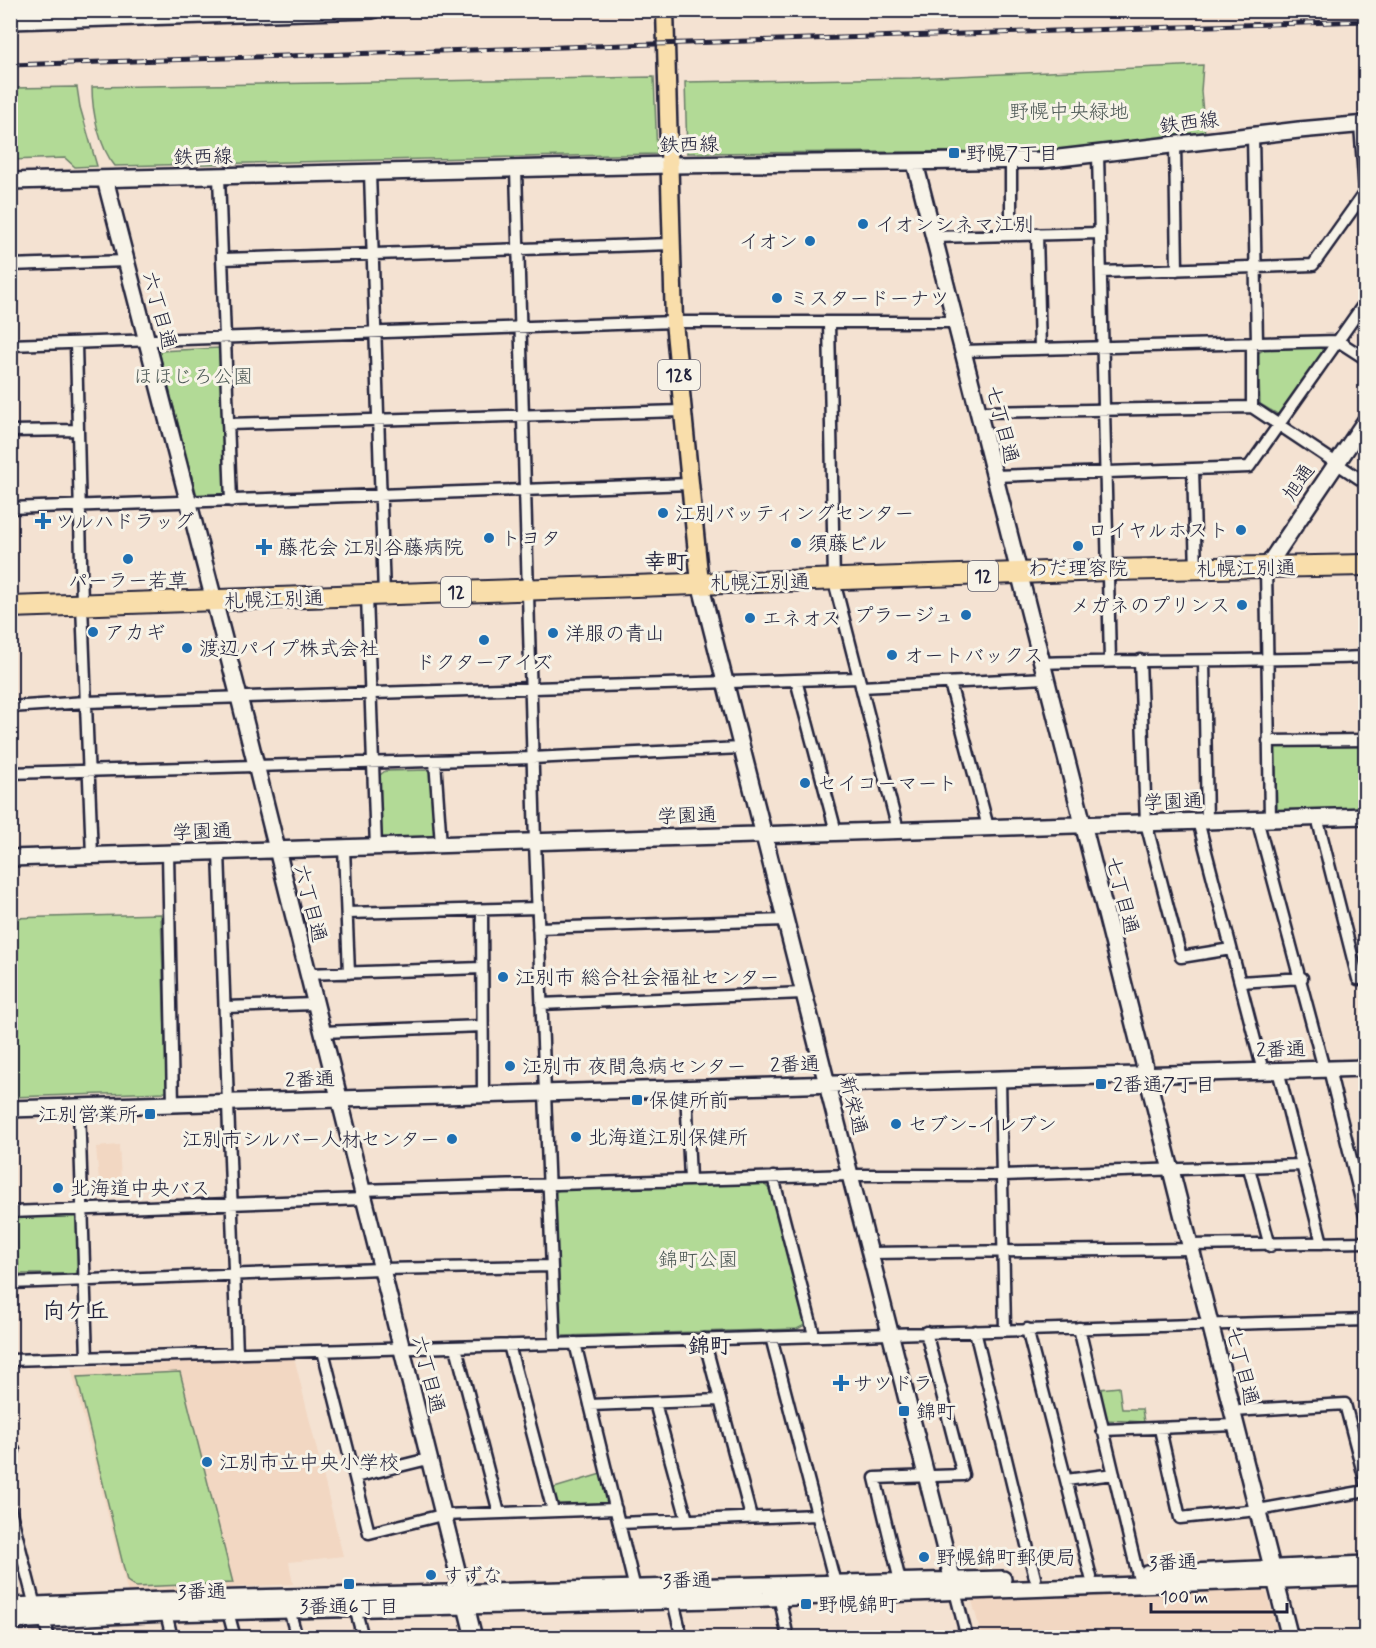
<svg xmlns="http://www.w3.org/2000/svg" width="1376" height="1648" font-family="Mynerve,'Klee One',sans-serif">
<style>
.built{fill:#f2d7c2}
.green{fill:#b2da96;stroke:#6a7e68;stroke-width:1.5}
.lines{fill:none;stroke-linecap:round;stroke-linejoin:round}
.street-casing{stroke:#22223b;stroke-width:15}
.secondary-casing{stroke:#22223b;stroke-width:20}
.primary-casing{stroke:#22223b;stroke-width:21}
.highway-casing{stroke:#22223b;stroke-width:24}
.street{stroke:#f7f3e8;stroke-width:10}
.secondary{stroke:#f7f3e8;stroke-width:15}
.primary{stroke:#f9deab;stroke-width:16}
.highway{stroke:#f9deab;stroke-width:20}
.rail-casing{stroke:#22223b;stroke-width:5}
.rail{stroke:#f7f3e8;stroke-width:3;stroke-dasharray:9;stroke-linecap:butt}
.poi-dot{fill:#1f6fb2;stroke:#f7f3e8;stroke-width:2}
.labels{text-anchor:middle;stroke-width:6;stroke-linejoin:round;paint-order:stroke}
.shield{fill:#f7f3e8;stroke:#62616f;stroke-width:1.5}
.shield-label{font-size:18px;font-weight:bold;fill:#22223b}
.park-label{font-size:20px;fill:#4d5956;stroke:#f7f3e8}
.street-label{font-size:20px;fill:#22223b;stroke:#f7f3e8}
.poi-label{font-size:20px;fill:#22223b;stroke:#f7f3e8;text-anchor:start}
.quarter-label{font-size:22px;font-weight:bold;fill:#22223b;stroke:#f7f3e8}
</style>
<rect width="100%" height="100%" fill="#f4e2d2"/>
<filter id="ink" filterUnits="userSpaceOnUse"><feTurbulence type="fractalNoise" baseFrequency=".0167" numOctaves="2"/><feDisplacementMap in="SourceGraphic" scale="12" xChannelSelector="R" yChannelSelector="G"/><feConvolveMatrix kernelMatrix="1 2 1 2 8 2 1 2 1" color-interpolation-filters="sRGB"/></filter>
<g filter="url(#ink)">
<path class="built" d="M119,1145L121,1180L99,1181L96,1147Z
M294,1357L343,1556L289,1562L293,1584L128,1594L71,1368Z
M1262,1589L1267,1593L1279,1637H982L972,1601L977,1596Z"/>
<path class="green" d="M1203,65L1201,91L1205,135L1073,151L687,153L685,82L912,78Z
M654,77L657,154L115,166C99,147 92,111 92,87Z
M77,87L80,107L97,166L75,167L65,158L11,160V88Z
M1321,346L1323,354L1279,415L1260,404L1258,353L1265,349Z
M219,348L227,491L221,496H197L159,351Z
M1365,743V812L1277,813L1275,744Z
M428,770L432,775L434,837L432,840L384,841L381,833L380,775L385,771Z
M161,914L167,1092L11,1097V918Z
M763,1183L770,1190L805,1325L797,1329L562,1336L558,1330L553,1193L561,1189Z
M74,1214L77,1217L78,1269L76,1274H19L16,1218Z
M180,1372L233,1583L136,1587L127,1581L77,1377Z
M1119,1387L1122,1409H1142L1144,1422L1107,1420L1099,1389Z
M601,1474L608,1502L605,1504L559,1507L555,1503L551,1489Z"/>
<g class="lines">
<defs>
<path id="street" d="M1253,135L1257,343
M1175,144L1177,270
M1098,154L1110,661
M1011,161V235
M516,169L535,842L555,1344
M370,173L384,595
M219,176L231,501
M1037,234L1040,349
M934,237L1100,233
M222,259L671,244
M10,265L126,261
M1101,272L1313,265L1365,192L1360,125
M829,322L834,581L898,830
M76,343L82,605L92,855
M1252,343V407
M10,345L674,322H956
M963,351L1338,341L1366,359
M979,412L1252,407L1366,483
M228,424L682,411
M10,431L78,430
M1193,469L1196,570
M994,476L1249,467L1366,301
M10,508L690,484
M1266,568L1270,819
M367,596L376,847
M1140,660L1146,823L1181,957L1231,949
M1204,662L1207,821
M1043,663C1151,660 1258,661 1366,657
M796,680L836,832
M950,683L988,827
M861,687L1047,678
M10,707L86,702L859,678
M1268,741L1366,740
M435,761L441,845
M10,773L532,758L741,748
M1317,817L1358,979L1366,978
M1257,819L1324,1069
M1198,821L1263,1071
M344,848L349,973
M219,852L237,1354
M168,853L173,1104
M482,910L483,1095
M347,913L537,908
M538,928L785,920
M307,974L482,968
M1240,982L1302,978
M541,1004L803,993
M226,1007L314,1004
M322,1032L482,1026
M1329,1069L1366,1220
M1278,1070L1322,1243
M1000,1079L1005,1330
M686,1088L690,1180
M79,1107L87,1358
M1249,1168L1270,1246
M773,1177L814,1335
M361,1190L850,1175H1003L1301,1165
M10,1212L363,1199
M1190,1245L1366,1242
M870,1253L1191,1249
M10,1283L381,1269L551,1266
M1079,1328L1140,1584
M1027,1329L1091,1577
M975,1331L1035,1578
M771,1337L835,1583
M704,1339L751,1517
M575,1343L636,1593
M509,1345L553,1511
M456,1347L499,1513
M323,1351L369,1533L442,1515L616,1509
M10,1360L1366,1320
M655,1403L687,1520
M590,1405L720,1400
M1233,1411L1345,1404L1366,1484
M1160,1429L1180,1518L1258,1510L1366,1491
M1102,1430L1235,1425
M10,1451L14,1450
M355,1477L428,1459
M1066,1480L1114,1474
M10,1509L35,1606
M619,1523L817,1515
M900,1581L875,1478L963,1475L926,1332
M778,1591L788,1638
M955,1591L967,1638
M673,1601L682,1638
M354,1604L363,1638
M288,1606L297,1638
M165,1609L172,1638
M228,1612L235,1638
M43,1615L49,1638"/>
<path id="secondary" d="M10,21L373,10
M915,163L1290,1638
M105,179L239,697L474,1638
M10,181L669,165L1042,160L1299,130L1366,124
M1266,568L1366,420
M700,583L955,1589
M10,858L1366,816
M10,1109L1366,1068
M1147,1574L1366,1564
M10,1606L164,1600L1003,1579
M10,1621L166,1613L715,1600L1366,1577"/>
<path id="primary" d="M665,10L674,322L700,583"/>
<path id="highway" d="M10,607L1109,570L1366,565"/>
</defs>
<use href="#street" class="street-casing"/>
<use href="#secondary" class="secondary-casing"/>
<use href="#primary" class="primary-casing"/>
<use href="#highway" class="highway-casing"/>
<use href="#street" class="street"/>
<use href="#secondary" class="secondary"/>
<use href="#primary" class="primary"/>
<use href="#highway" class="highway"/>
<defs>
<path id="rail" d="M10,65L1366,21"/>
</defs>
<use href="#rail" class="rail-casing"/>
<use href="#rail" class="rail"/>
</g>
</g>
<g class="poi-dot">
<rect x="948" y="147" width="12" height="12" rx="3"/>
<circle cx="863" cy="224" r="6"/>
<circle cx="810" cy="241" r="6"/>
<circle cx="777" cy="298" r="6"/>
<circle cx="663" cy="513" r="6"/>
<path d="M40 512h6v6h6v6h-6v6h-6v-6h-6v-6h6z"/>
<circle cx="1241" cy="530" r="6"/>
<circle cx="489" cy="538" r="6"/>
<circle cx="796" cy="543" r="6"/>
<circle cx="1078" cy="546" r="6"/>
<path d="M261 538h6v6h6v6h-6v6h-6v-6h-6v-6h6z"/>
<circle cx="128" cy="559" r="6"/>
<circle cx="1242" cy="605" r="6"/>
<circle cx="966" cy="615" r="6"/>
<circle cx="750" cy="618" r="6"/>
<circle cx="93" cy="632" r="6"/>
<circle cx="553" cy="633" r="6"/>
<circle cx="484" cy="640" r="6"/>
<circle cx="187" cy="648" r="6"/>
<circle cx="892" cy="655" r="6"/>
<circle cx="805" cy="783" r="6"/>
<circle cx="503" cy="977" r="6"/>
<circle cx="510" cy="1066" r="6"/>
<rect x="1095" y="1078" width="12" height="12" rx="3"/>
<rect x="631" y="1094" width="12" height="12" rx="3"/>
<rect x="144" y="1108" width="12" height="12" rx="3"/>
<circle cx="896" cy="1124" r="6"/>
<circle cx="576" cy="1137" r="6"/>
<circle cx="452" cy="1139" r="6"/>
<circle cx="58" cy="1188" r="6"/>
<path d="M838 1374h6v6h6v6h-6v6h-6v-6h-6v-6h6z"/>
<rect x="898" y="1405" width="12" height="12" rx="3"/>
<circle cx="207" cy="1462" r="6"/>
<circle cx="924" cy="1557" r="6"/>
<circle cx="431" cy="1575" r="6"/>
<rect x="343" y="1578" width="12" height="12" rx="3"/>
<rect x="800" y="1598" width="12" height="12" rx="3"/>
</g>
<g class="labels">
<g class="shield">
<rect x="658" y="360" width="42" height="30" rx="4.5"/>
<rect x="968" y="561" width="30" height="30" rx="4.5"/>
<rect x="441" y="577" width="30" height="30" rx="4.5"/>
</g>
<g class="shield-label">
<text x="679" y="381">128</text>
<text x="983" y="582">12</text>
<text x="456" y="598">12</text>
</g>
<g class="park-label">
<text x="1069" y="118">野幌中央緑地</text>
<text x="193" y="383">ほほじろ公園</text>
<text x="698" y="1266">錦町公園</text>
</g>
<g class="street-label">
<text transform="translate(1189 122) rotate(-7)" y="7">鉄西線</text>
<text transform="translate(689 144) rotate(-1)" y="7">鉄西線</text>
<text transform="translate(203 156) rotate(-1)" y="7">鉄西線</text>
<text transform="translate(160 310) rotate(75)" y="7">六丁目通</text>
<text transform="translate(1003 424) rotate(76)" y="7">七丁目通</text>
<text transform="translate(1298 482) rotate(-56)" y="7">旭通</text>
<text transform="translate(1246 568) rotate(-1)" y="7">札幌江別通</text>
<text transform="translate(760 582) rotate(-1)" y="7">札幌江別通</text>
<text transform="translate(274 599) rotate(-2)" y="7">札幌江別通</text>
<text transform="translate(1173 801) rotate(-2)" y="7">学園通</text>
<text transform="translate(687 815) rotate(-2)" y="7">学園通</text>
<text transform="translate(202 831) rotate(-2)" y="7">学園通</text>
<text transform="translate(1123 895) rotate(76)" y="7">七丁目通</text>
<text transform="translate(311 903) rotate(76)" y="7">六丁目通</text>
<text transform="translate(1281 1049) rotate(-2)" y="7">2番通</text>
<text transform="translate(795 1064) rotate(-2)" y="7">2番通</text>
<text transform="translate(310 1079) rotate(-2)" y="7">2番通</text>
<text transform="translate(854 1105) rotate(76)" y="7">新栄通</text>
<text transform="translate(1243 1366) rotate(76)" y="7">七丁目通</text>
<text transform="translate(429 1374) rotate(76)" y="7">六丁目通</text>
<text transform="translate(1173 1562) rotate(-2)" y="7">3番通</text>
<text transform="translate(687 1580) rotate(-1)" y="7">3番通</text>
<text transform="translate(202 1591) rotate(-1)" y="7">3番通</text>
</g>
<g class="poi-label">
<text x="966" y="160">野幌7丁目</text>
<text x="875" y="231">イオンシネマ江別</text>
<text x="798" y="248" text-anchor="end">イオン</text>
<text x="789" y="305">ミスタードーナツ</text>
<text x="675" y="520">江別バッティングセンター</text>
<text x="55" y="528">ツルハドラッグ</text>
<text x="1229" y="537" text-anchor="end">ロイヤルホスト</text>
<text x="501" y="545">トヨタ</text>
<text x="808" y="550">須藤ビル</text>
<text x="278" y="554">藤花会 江別谷藤病院</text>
<text x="1078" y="575" text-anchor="middle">わだ理容院</text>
<text x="128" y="587" text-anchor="middle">パーラー若草</text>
<text x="1230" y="612" text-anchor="end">メガネのプリンス</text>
<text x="954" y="622" text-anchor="end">プラージュ</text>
<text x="762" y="625">エネオス</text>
<text x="105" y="639">アカギ</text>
<text x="565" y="640">洋服の青山</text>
<text x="199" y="655">渡辺パイプ株式会社</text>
<text x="904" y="662">オートバックス</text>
<text x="484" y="669" text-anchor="middle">ドクターアイズ</text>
<text x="817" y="790">セイコーマート</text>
<text x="515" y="984">江別市 総合社会福祉センター</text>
<text x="522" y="1073">江別市 夜間急病センター</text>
<text x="1113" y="1091">2番通7丁目</text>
<text x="649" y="1107">保健所前</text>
<text x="138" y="1121" text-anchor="end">江別営業所</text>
<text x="908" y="1131">セブン-イレブン</text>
<text x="588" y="1144">北海道江別保健所</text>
<text x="440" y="1146" text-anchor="end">江別市シルバー人材センター</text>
<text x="70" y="1195">北海道中央バス</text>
<text x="853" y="1390">サツドラ</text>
<text x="916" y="1418">錦町</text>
<text x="219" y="1469">江別市立中央小学校</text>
<text x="936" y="1564">野幌錦町郵便局</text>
<text x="443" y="1582">すずな</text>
<text x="818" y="1611">野幌錦町</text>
<text x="349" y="1613" text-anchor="middle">3番通6丁目</text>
</g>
<g class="quarter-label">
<text x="666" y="569">幸町</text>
<text x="76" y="1318">向ケ丘</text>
<text x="710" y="1353">錦町</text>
</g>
</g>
<rect width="1376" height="1648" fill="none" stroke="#f7f3e8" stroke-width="36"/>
<rect x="18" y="18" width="1340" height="1612" fill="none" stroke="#22223b" stroke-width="2" filter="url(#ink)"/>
<path d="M1151 1603v9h136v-9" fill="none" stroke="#22223b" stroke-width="3"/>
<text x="1160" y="1603" font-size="18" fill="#22223b" stroke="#f7f3e8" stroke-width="4.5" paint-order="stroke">100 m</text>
</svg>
